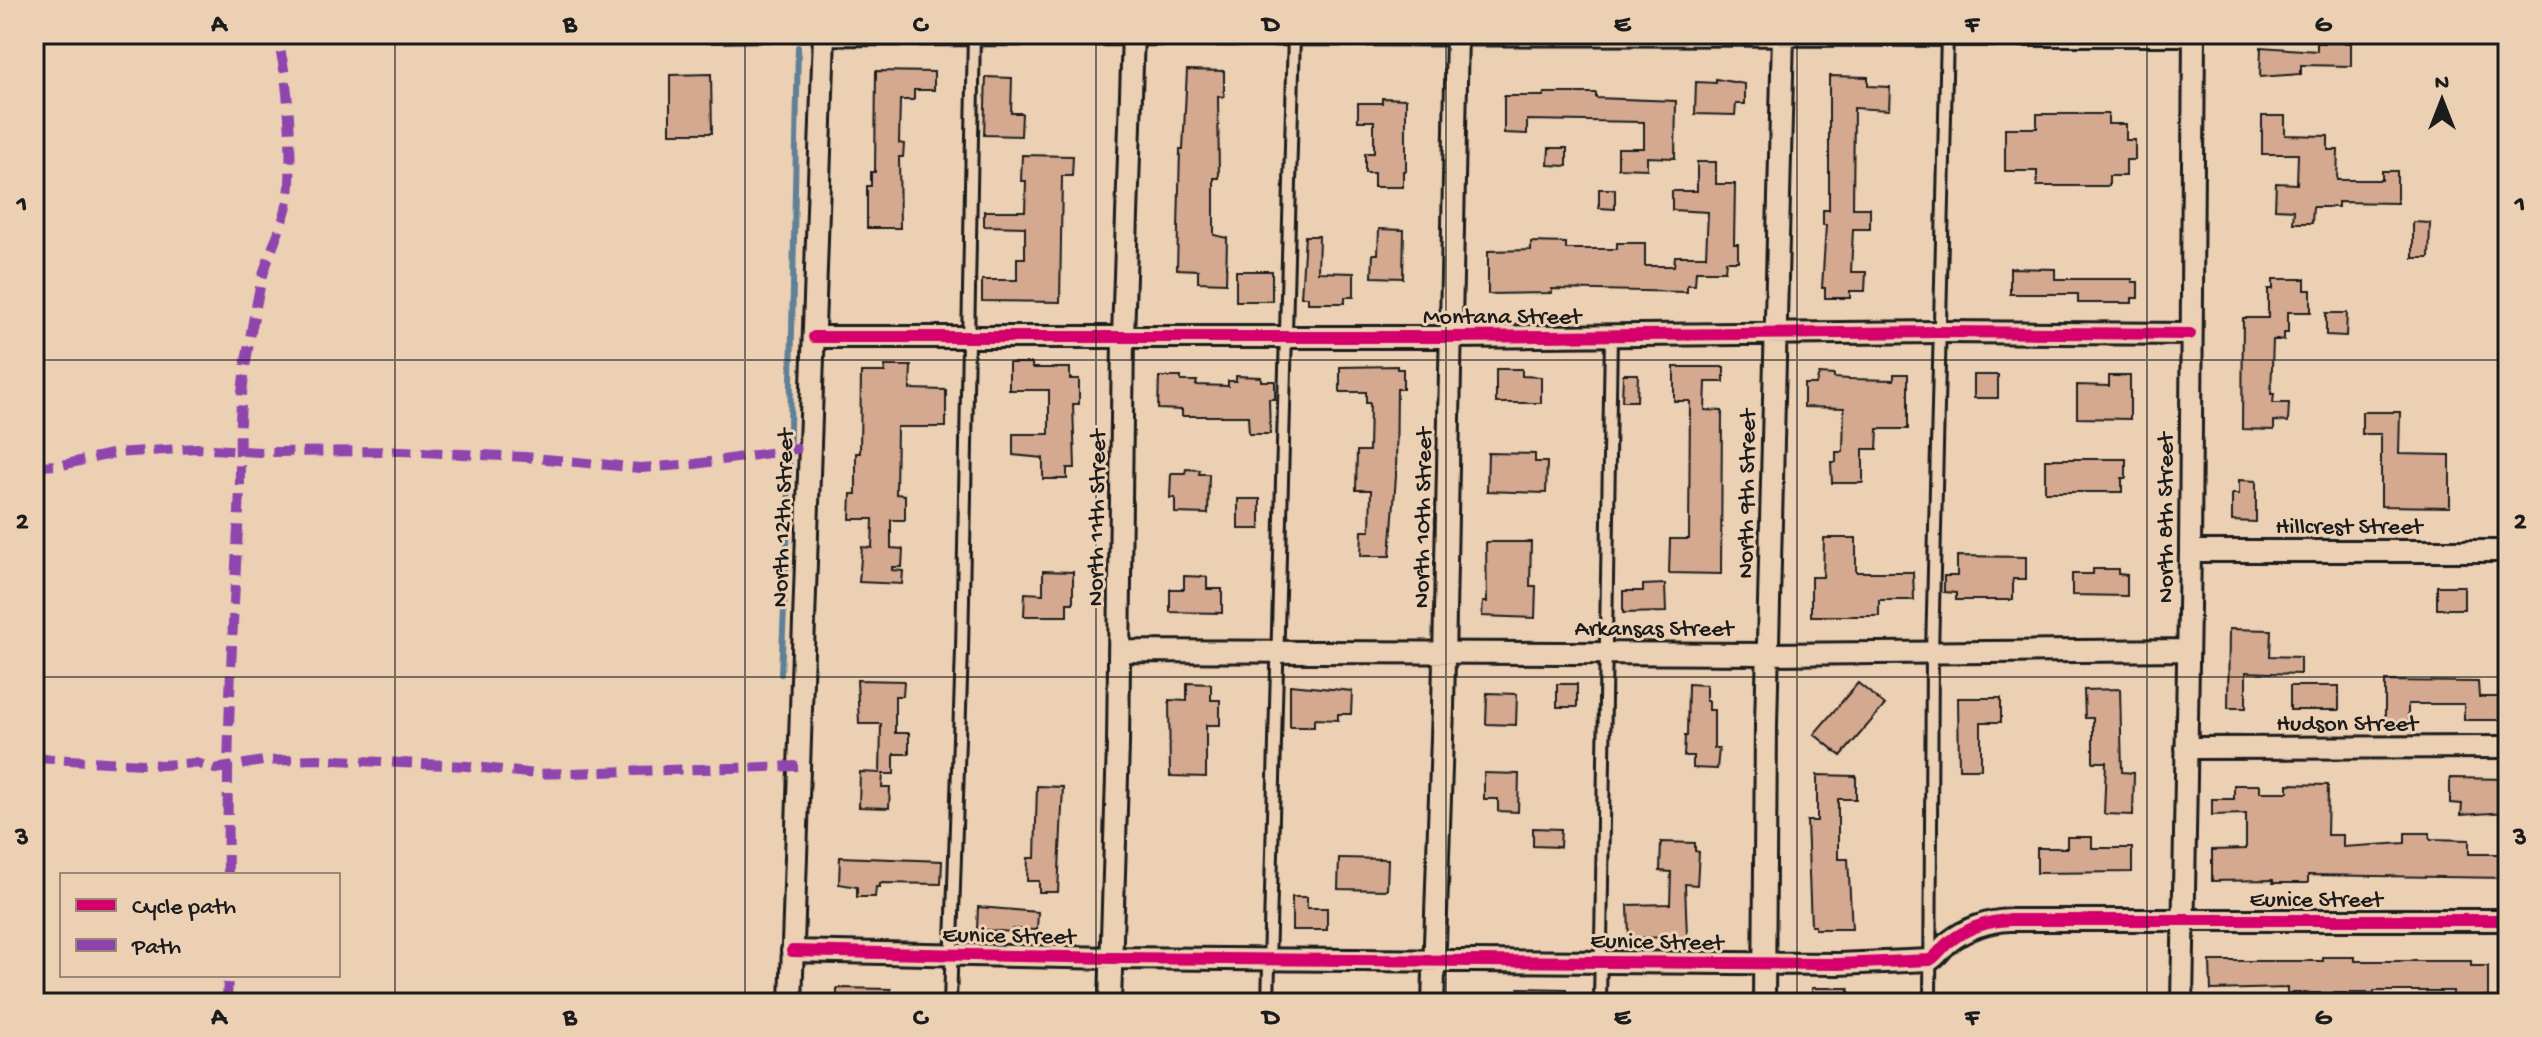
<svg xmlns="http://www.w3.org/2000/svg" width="2542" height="1037" font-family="'Gochi Hand',sans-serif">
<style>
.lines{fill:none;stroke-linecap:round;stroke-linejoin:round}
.stream{stroke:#5f8097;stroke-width:6}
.building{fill:#d4a990;stroke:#1c1c1c;stroke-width:2}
.lane-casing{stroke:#1c1c1c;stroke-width:16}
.street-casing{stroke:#1c1c1c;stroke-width:26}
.lane{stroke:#ecd0b3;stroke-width:10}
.street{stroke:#ecd0b3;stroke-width:20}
.quiet{stroke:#8e44ad;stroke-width:10;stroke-dasharray:20 10;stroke-linecap:butt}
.cycleway-casing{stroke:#ecd0b3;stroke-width:17}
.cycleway{stroke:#d6006c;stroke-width:12}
.grid{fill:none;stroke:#1c1c1c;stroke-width:2;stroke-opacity:0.55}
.labels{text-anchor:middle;stroke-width:6;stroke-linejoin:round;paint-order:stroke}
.street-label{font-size:24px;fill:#1c1c1c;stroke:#ecd0b3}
.neatline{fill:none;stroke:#1c1c1c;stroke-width:3}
.grid-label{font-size:26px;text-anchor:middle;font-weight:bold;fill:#1c1c1c}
</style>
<rect width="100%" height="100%" fill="#ecd0b3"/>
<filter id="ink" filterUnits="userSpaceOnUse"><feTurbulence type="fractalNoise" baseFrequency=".0125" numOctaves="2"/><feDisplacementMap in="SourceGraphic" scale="16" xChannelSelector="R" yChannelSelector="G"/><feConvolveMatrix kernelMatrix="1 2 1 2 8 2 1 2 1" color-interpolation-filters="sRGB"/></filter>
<g filter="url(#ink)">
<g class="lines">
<path class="stream" d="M781,674L788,522L798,47"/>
</g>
<path class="building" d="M2317,43H2351V66L2301,65V74L2260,77L2261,47L2317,51Z
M1187,70L1224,71V97L1218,96L1219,178H1214V235L1227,238L1226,283L1198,282V270L1177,269L1180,149H1183Z
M876,71L934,72V90H914V100H900L899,143L904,144L903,157H899L900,228H867V186H871V172H875Z
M711,74L712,133H670V75Z
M1829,76L1868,77V86L1890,87L1889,110L1854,108L1853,208H1870V229H1853L1851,272H1866L1865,291H1850V298H1825V288H1822L1826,225H1823V210H1829Z
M986,77L1012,78L1011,113H1022L1021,136L984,135Z
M1716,79L1745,84V104H1736L1735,115L1695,114L1696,82L1716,83Z
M1544,93H1596V98L1676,101L1675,158L1647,157V169L1618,168V148H1644V122L1527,120V134L1504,133V96H1543Z
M1382,98L1406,99V171H1403V187H1374V173H1365V153H1374V121H1358V103H1382Z
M2037,114H2108V124H2126V140H2135V160H2126V176H2109V186H2037V171H2005V128H2037Z
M2262,116H2285V135L2328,136V150H2338L2337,180H2382V171H2397V203L2338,202V207H2313L2312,223H2293L2294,210L2275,209L2276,183L2297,184L2298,154H2262Z
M1549,148H1567V166L1548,165Z
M1022,155L1073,156L1072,176H1062L1060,302L982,301V280H1017V258H1025V227L984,226V211H1025L1026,181H1021Z
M1697,162H1716V184H1735L1734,244H1738V261H1726L1725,271H1696L1695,285H1687V292L1552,289V293L1488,294V251L1531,250V242L1566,243V249H1617V243H1645V266H1674L1675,256H1706L1708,212L1672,210V191H1697Z
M1599,189H1615V209L1599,208Z
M2413,222L2430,223L2429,258H2413Z
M1379,229L1404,230L1403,278L1372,277L1373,254H1378Z
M1305,236H1319L1318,272L1354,273V297H1345V303H1308V297H1301Z
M2010,268L2055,269V279H2132V282H2138V298H2132V303H2078V294H2010Z
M1236,271H1272V301H1236Z
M2273,279H2305V290H2311V312H2288V333H2284V340H2273L2271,394H2274L2273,403H2289L2288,422L2274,421V430L2242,429L2243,318H2268V289H2273Z
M2326,313H2347L2346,336L2326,335Z
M1009,363H1032V368H1070V379H1079V404H1073L1075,468H1067V479H1043V458L1013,455V434H1049V390H1009Z
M885,366H911L910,389L946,390V427H897L896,494L905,495V520H891V548L903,549L902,567H892V570L903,571L902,584L859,582L862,547L872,548L873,519H850L851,494H856V453H860L861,372H885Z
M1397,366V369H1403V389H1397L1396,476L1390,556H1361L1362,531H1370L1371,490H1356L1357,451H1369L1370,403H1366V392H1340V367Z
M1674,367H1724V382H1706L1705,410L1722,411L1721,574L1669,573L1670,539H1689L1690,401H1674Z
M1496,369H1522V376L1541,377V403H1496Z
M1623,374H1638L1637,401H1622Z
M1819,374L1834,375V378L1850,379L1894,380V374H1908V429H1878L1877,449H1863V483H1832L1831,462H1836V452H1843L1844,408L1804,407V384H1816Z
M1974,375H1998V398H1974Z
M1236,376L1261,377V381H1275V399H1269L1270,434H1249L1248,416H1182V410L1158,409L1159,377H1181V381H1197L1196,385L1228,386V381H1236Z
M2109,376H2130V419L2077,418V385L2109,386Z
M2362,412H2400L2399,454L2450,455V507L2381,506V434H2362Z
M1488,453L1535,454V462H1547L1546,493L1487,491Z
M2045,459H2126V478H2122V492H2045Z
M1186,469L1200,470L1199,474H1209L1208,514L1175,513V498H1170L1171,473H1185Z
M2239,480L2256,481V522L2232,521V494H2239Z
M1238,499H1260V529H1238Z
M1824,538H1856V572H1913L1914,600H1879V616H1811V577H1823Z
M1486,542H1531L1530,586H1536L1535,618L1482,616L1483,602H1487Z
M1957,556L2026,557V579H2013V600H1956V593L1944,592V576H1957Z
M2093,569H2118V574L2127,575V596L2072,595V574H2093Z
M1043,571L1073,572V603H1067V616H1024L1025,593L1043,594Z
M1184,576L1207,577V589H1222V613L1170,612V589H1184Z
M1665,584L1666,612L1623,613V591H1643V585Z
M2437,586H2464V609H2437Z
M2229,629L2271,630L2270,656L2300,657V674L2246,672V708H2228Z
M857,680L904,681L903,696H895V733H909V754H894V774H883L882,787H890L889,808L859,807L860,772L880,773L881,724H859Z
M2385,681L2478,682L2479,697H2508V720H2464V704H2408V722L2385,721Z
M1187,683L1211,684V700H1220V725H1206V777L1170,776L1169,700L1187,701Z
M1858,683L1885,705L1841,756L1814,734Z
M1557,684H1577V707H1557Z
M1688,684L1706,685V701H1709V710H1714V748H1719L1717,769L1693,768V756H1684L1685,736H1687Z
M1290,685L1352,691L1351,714H1338V720L1314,719V727H1290Z
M2290,686H2339V710H2290Z
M2120,689L2122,772L2134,773L2133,815L2104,814L2106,762H2093V718H2085L2084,690Z
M1487,693L1517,694L1516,725L1486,724Z
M1958,698H2001V722H1981V769H1959Z
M1484,773L1519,774L1518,812L1498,811V799H1484Z
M1817,775L1856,776V799H1838V859H1848L1852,929H1815V926H1811L1807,821H1817Z
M2450,778L2508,779V812L2461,815L2462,804L2450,803Z
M2288,784L2328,785L2327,835H2343V847L2405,843V833H2430V839L2469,840V854H2508V878L2308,875V883H2273V880L2212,881V850L2246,849V814L2212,815V799H2234V785H2260V792H2288Z
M1037,786L1063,787L1058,892H1039V881H1027L1028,858H1035Z
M1533,828L1561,829L1560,847L1533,846Z
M2067,837H2092V848H2132V872L2037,873V848H2067Z
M1661,842L1695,843V851L1699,852L1697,885L1685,884L1687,937L1629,938L1628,905L1670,904L1671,872L1660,871Z
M840,857L942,861L941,884L880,883V887H876L875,897H857V887L839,884Z
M1339,858L1388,859L1387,890L1338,889Z
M1292,897H1307V908H1327V930H1292Z
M978,907L1038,912L1037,930L1012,929L1011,932L977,929Z
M2323,957H2355V961H2471V966H2488V996H2453V991H2374V993H2287V988L2211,990L2210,961H2323Z
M837,988L891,989V1003H837Z
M1519,988L1566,989V1003H1518Z
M1812,988H1849V1003H1812Z"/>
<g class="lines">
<defs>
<path id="lane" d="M709,36L824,34
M950,1003L962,650L974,34
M1268,1003L1294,34
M1600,1003L1611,336
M1930,1003L1932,653L1947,34"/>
<path id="street" d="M824,34L2194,35
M814,337H1450L1939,332L2190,334
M2190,551H2508
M1119,651L1768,654L2188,650
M2186,748L2508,747
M792,951L1112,958L1838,964L1930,960C1938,955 1942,947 1949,942C1967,928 1987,921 2010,920H2508
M791,1003L824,34
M1110,1003L1118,744L1123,337L1133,34
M1433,1003L1443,708L1457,34
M1764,1003L1766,725L1783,34
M2182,1003L2190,551L2194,34"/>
</defs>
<use href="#lane" class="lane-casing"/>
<use href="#street" class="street-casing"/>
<use href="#lane" class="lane"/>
<use href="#street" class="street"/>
<path class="quiet" d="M34,466L62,465L115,453L197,448L259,452L402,451L525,457L640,468L695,464L810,447
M34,758L162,765L196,763L215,769L263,761L317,759L467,766L535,774L798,766
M228,875C226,754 232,632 239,511C241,480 239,450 240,420C242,376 251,330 260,287C266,258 282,230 288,201C294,176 289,49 273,34
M227,1003L228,975"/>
<defs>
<path id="cycleway" d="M814,337H1450L1939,332L2190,334
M792,951L1112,958L1838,964L1930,960C1938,955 1942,947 1949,942C1967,928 1987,921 2010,920H2508"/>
</defs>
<use href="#cycleway" class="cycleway-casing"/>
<use href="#cycleway" class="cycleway"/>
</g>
</g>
<path class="grid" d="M395,34V1003M745,34V1003M1096,34V1003M1446,34V1003M1797,34V1003M2147,34V1003M34,360H2508M34,677H2508"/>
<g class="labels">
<g class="street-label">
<text x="1502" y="323">Montana Street</text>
<text transform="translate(1745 494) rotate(-89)" y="8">North 9th Street</text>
<text transform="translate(781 518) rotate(-88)" y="8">North 12th Street</text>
<text transform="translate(1095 518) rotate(-89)" y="8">North 11th Street</text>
<text transform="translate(1421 518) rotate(-89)" y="8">North 10th Street</text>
<text transform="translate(2164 518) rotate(-90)" y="8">North 8th Street</text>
<text x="2349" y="533">Hillcrest Street</text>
<text x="1654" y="635">Arkansas Street</text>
<text x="2347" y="730">Hudson Street</text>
<text x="2316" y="906">Eunice Street</text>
<text transform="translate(1009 934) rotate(1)" y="8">Eunice Street</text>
<text transform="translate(1657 940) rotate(1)" y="8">Eunice Street</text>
</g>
</g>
<rect width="2542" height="1037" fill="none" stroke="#ecd0b3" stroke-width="88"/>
<rect x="60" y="873" width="280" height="104" fill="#ecd0b3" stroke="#998877" stroke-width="2"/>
<rect x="76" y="899" width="40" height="12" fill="#d6006c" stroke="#998877" stroke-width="2"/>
<text x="132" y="913" font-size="24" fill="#1c1c1c">Cycle path</text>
<rect x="76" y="939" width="40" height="12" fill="#8e44ad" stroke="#998877" stroke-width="2"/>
<text x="132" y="953" font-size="24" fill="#1c1c1c">Path</text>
<g transform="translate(2442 100)" stroke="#ecd0b3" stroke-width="6" paint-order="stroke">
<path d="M0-6L14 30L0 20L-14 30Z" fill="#1c1c1c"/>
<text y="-12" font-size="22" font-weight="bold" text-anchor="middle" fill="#1c1c1c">N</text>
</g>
<rect x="44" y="44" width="2454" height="949" class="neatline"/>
<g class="grid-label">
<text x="219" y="31">A</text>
<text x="570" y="31">B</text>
<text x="920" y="31">C</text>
<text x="1271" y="31">D</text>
<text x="1622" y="31">E</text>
<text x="1972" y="31">F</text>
<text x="2323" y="31">G</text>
<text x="22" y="211">1</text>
<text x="2520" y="211">1</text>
<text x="22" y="528">2</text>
<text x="2520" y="528">2</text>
<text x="22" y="844">3</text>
<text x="2520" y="844">3</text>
<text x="219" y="1024">A</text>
<text x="570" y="1024">B</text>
<text x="920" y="1024">C</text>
<text x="1271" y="1024">D</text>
<text x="1622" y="1024">E</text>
<text x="1972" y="1024">F</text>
<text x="2323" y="1024">G</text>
</g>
</svg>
